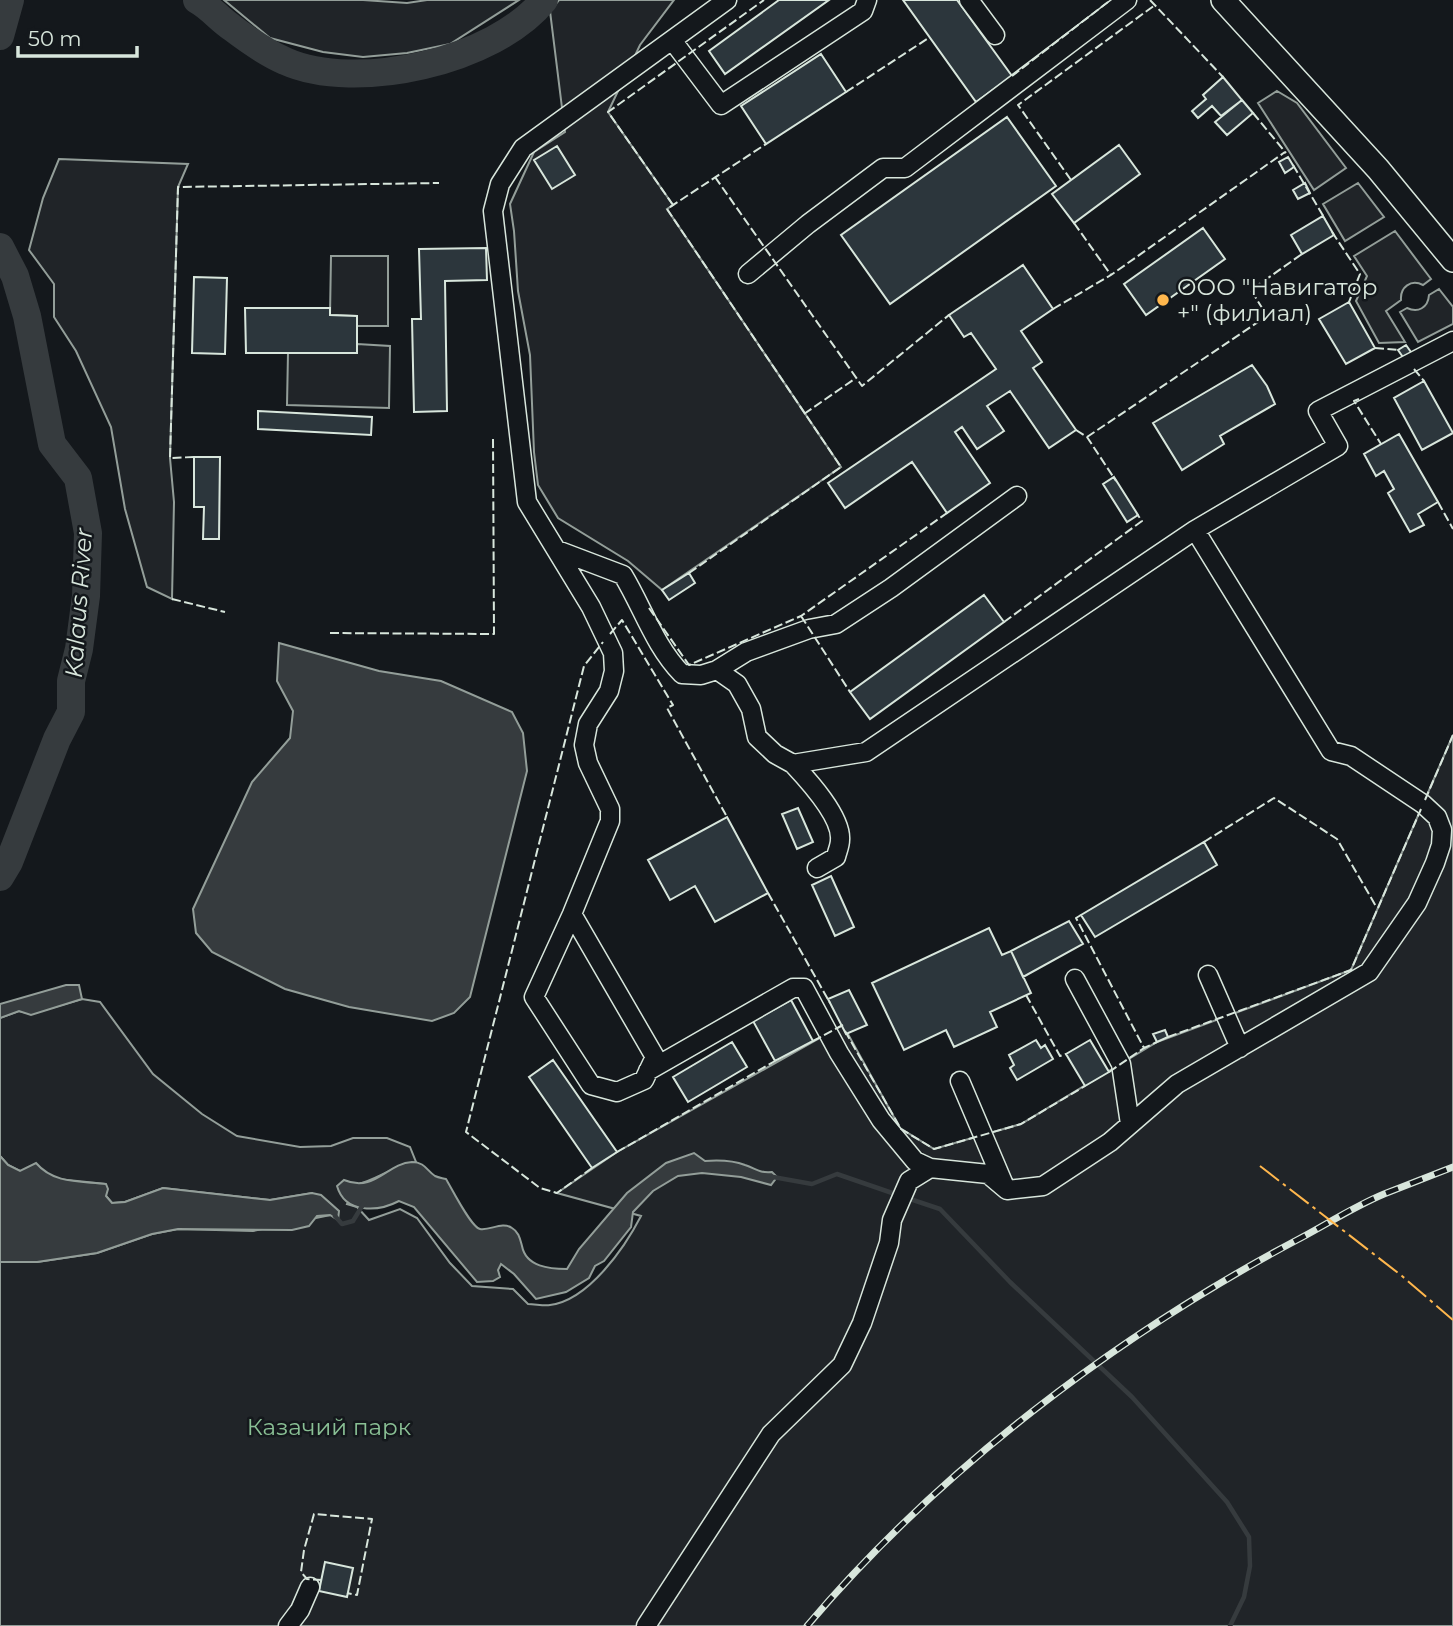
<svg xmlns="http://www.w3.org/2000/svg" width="1453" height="1626" font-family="Montserrat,sans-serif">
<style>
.green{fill:#202428;stroke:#939e99;stroke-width:2}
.water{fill:#363b3e;stroke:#939e99;stroke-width:2}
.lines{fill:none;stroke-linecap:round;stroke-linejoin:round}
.stream{stroke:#363b3e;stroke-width:4.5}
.river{stroke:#363b3e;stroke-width:28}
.building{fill:#2c363c;stroke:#d8e6dc;stroke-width:2}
.minor-casing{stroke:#d8e6dc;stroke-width:21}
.major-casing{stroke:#d8e6dc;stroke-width:26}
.minor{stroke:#14181c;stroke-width:18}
.major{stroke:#14181c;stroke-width:23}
.rail-casing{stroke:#d8e6dc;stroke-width:7}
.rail{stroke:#14181c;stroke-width:4.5;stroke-dasharray:13;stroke-linecap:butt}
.fence{stroke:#d8e6dc;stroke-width:2;stroke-dasharray:9 3.5;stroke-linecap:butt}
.power{stroke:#ffb74d;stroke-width:2;stroke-dasharray:24 5 3.5 5;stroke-linecap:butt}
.poi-dot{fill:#ffb74d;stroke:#14181c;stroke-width:2.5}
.labels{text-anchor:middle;stroke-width:5;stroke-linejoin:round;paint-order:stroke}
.poi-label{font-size:23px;fill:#d8e6dc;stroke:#14181c;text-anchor:start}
.park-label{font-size:23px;fill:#8ac095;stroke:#14181c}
.water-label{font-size:24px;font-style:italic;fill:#d8e6dc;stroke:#14181c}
</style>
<rect width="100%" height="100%" fill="#14181c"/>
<path class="green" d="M224,0H363L407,3L427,0H519L450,44L407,53L363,57L323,52L270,38Z
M559,0H674L640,45L608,112L673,205L667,209L841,467L662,590L628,561L558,518L538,485L534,452L530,355L518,291L514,231L510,204L534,152L565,132L550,11Z
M1277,91L1297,103L1346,168L1314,190L1258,103Z
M59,159L188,164L178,187L170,458L174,502L172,599L147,587L125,509L111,427L76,351L54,317V284L29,250L43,198Z
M1358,183L1384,217L1345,241L1323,204Z
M1395,231L1431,279L1423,285C1411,279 1400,287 1401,300L1386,311L1405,342L1379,343L1356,301L1367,276L1354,256Z
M331,256H388V326H357L356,316L330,315Z
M1439,289L1453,307V324L1418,342L1400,312L1407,308C1418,313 1428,308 1429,295Z
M357,344L390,346L389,408L287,405L288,353H357Z
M1453,735V1626H0V1262H37L97,1253L152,1234L178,1229L253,1231L330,1215L312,1193L270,1200L163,1188L125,1202L112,1203L106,1196L105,1184L58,1179L44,1172L20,1171L8,1165L0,1156V1018L19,1011L31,1014L82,999L100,1002L153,1074L202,1114L237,1136L300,1147L331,1146L353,1138H387L410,1147L416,1162C394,1165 377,1180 355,1185L347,1204L357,1207L369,1220L400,1209L417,1218L450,1263L472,1286L513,1289L528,1304C535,1304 544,1306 550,1305C589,1300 625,1247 641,1216L557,1193L617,1152L843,1025L900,1128L934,1149L1021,1124L1157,1042L1351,970Z"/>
<path class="water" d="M279,643L379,671L441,681L512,712L523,733L527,771L470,997L454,1013L432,1021L349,1007L285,989L212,952L196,933L193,909L252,782L290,738L293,711L277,681Z
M66,985H79L82,999L31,1015L19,1011L0,1018V1004Z
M694,1153L705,1161C718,1160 732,1160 745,1165C757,1169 758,1173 772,1172L777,1177L771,1185L741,1177L702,1173L678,1176L653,1191L633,1212L631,1227L604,1261L595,1266L589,1278L566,1292L536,1299L514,1274L501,1264L498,1270L500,1277L493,1281L477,1282L414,1207L399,1201C378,1212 345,1214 337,1186L344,1180C375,1193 387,1163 412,1162C425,1162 427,1171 435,1176C439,1178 443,1178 446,1179C452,1189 471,1227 480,1229C490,1231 502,1221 512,1228C519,1232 520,1239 522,1246C526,1267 550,1269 567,1269L579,1249L627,1193L666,1163Z
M0,1156L8,1165L20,1171L36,1163C54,1184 80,1181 106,1184L108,1189L106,1196L112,1203L125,1202L163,1188L270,1200L312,1193L321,1195L339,1211L338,1220L330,1215L317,1216L309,1226L292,1230L178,1229L152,1234L97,1253L37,1262H0Z"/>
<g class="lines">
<path class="stream" d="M773,1177L812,1184L837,1174L898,1195
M907,1198L940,1209L1010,1282L1132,1397L1227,1502L1249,1537L1250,1566L1244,1597L1230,1626
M335,1216L342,1224L353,1221L364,1203"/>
<path class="river" d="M197,0C210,7 219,19 231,27C248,40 266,53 285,61C356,93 495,61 544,0
M0,36L10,0
M0,247L15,276L27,316L52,444L78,478L88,533L86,596L79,649L71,681V712L57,739L9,862L0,877"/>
</g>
<path class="building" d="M779,0H829L725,74L709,51Z
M903,0H957L1012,76L976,102Z
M821,54L846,92L766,144L741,106Z
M1223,77L1242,100L1221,116L1212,106L1198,118L1192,111L1206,99L1203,95Z
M1242,100L1253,113L1227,135L1215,122Z
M1007,117L1056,186L890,304L841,235Z
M1119,145L1140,174L1074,223L1052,194Z
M557,146L575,175L552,189L534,160Z
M1288,157L1294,167L1285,173L1279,162Z
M1305,183L1310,193L1298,199L1293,190Z
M1323,216L1334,235L1302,254L1291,235Z
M1203,228L1225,259L1146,315L1124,284Z
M486,248L487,280L445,281L447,411L414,412L412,319H421L419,249Z
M1023,265L1053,309L1021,331L1042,362L1033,368L1076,430L1049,448L1010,391L987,406L1004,431L977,449L962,427L955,432L990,483L947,513L912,462L845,508L828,483L996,369L971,333L964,337L949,315Z
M194,277L227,278L225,354L192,353Z
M1349,302L1375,348L1346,364L1319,319Z
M245,308H330V315L357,316V353H246Z
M1406,345L1413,355L1405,360L1398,350Z
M1252,365L1267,386L1275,404L1220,436L1224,444L1182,470L1153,423Z
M1424,381L1453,433L1422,450L1394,398Z
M258,411L372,417L371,435L258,429Z
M1399,434L1438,502L1418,514L1424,525L1410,532L1388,493L1394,489L1384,471L1376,476L1364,454Z
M194,457H220L219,539H203L204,507H194Z
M1114,477L1138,515L1127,522L1103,484Z
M689,573L695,583L669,600L662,590Z
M984,595L1004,622L870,719L850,692Z
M798,808L813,842L797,849L782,814Z
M727,817L768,893L715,922L695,886L670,900L648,860Z
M1204,842L1217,865L1095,937L1081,915Z
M831,876L854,927L835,936L812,885Z
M1069,921L1083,944L1023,977L1011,951Z
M989,928L1002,955L1011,951L1031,993L990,1012L997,1027L954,1047L946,1030L904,1050L872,983Z
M849,990L867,1025L846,1034L828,999Z
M791,1000L813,1041L775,1061L753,1021Z
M1165,1030L1168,1037L1157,1042L1153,1034Z
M1036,1040L1041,1048L1045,1045L1053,1059L1017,1080L1010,1068L1014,1065L1009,1055Z
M1090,1040L1109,1072L1085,1086L1066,1054Z
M732,1042L747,1067L688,1102L673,1077Z
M553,1060L617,1152L592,1168L529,1077Z
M325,1562L353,1568L347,1597L319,1591Z"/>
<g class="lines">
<defs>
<path id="minor" d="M969,0L995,35
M672,40L721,105L863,11L867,0
M748,274L808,224L883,168H905L1127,0
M557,550L623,575C643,608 654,645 682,674L701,675L717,670L746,652L809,629L836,624L891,588L1017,496
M717,670L737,684L751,709L757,737L775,754L793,764L866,752L1195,530
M793,764C808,780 842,817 840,840C840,846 837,852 836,857L817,868
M572,914L655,1057L644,1080L617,1092L591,1085L534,997L572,914L610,821V809L588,763L584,745L588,724L609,691L614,671L613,653L591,607L527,502L493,211L500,184L523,148L727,0
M1208,975L1240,1048
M1075,979L1121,1064L1130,1124
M648,1071L793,988H804L839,1053L881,1120L915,1161L930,1168
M960,1081L1005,1187
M288,1626L300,1610L310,1587
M646,1626L771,1434L842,1365L862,1323L889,1243L892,1220L909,1181L930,1168L988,1174L1007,1190L1043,1186L1110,1142L1177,1084L1369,972L1417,903L1435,863L1441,845L1442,830L1437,817L1423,804L1351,756L1331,751L1195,530L1338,446L1318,411L1453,341"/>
<path id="major" d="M1223,0L1378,169L1453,260"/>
</defs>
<use href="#minor" class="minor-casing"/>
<use href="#major" class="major-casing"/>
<use href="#minor" class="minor"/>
<use href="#major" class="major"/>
<defs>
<path id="rail" d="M807,1626C939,1470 1115,1337 1295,1241C1324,1226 1353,1207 1384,1194C1407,1185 1430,1176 1453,1167"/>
</defs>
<use href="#rail" class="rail-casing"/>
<use href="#rail" class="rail"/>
<path class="fence" d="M1150,0L1223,77
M1012,76L1108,2
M846,92L930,37
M1253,113L1286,153
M1293,165L1325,219
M715,177L862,386L949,315
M1071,180L1018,105L1155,5
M673,205L608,112L764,0
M1074,223L1111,275
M1332,232L1360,274L1349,302
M1053,309L1111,275L1285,152
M1375,348L1398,350
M1414,369L1424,381
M1359,399L1354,401L1381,444
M804,414L856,378
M1076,430L1087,437L1116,481
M1087,437L1267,316L1251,290L1302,254
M194,457L170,458L178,187L439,183
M1438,502L1453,529
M689,573L841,467L667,209L766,144
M172,599L225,612
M649,608L689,665L801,616L947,513
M801,616L850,692
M1004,622L1142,521L1137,514
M330,633L494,634L493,438
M610,634L622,620L673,705L667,708L727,817
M1425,800L1453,735
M1204,842L1274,798L1337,839L1377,908
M768,893L830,1003
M1081,915L1076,918L1144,1048L1157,1042
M1026,995L1060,1056L1066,1054
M845,1031L901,1129L934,1149L1021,1124L1085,1086
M1168,1037L1351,970L1421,809
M813,1041L843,1025
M1109,1072L1144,1048
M617,1152L775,1061
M592,1168L557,1193L540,1188L466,1132L584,666L603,642
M322,1580L307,1579L301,1572L304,1550L314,1514L372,1519L357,1595L347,1593"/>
<path class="power" d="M1260,1166L1402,1276L1453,1320"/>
</g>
<circle class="poi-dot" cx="1163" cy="300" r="7"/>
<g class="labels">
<g class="poi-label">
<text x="1177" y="295">ООО "Навигатор<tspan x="1177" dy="26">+" (филиал)</tspan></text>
</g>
<g class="park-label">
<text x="329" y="1435">Казачий парк</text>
</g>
<g class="water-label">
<text transform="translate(79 603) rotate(-86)" y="8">Kalaus River</text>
</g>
</g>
<path d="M18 46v10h119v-10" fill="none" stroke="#d8e6dc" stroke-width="3.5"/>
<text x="28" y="46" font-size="21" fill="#d8e6dc" stroke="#14181c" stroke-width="5" paint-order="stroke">50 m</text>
</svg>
